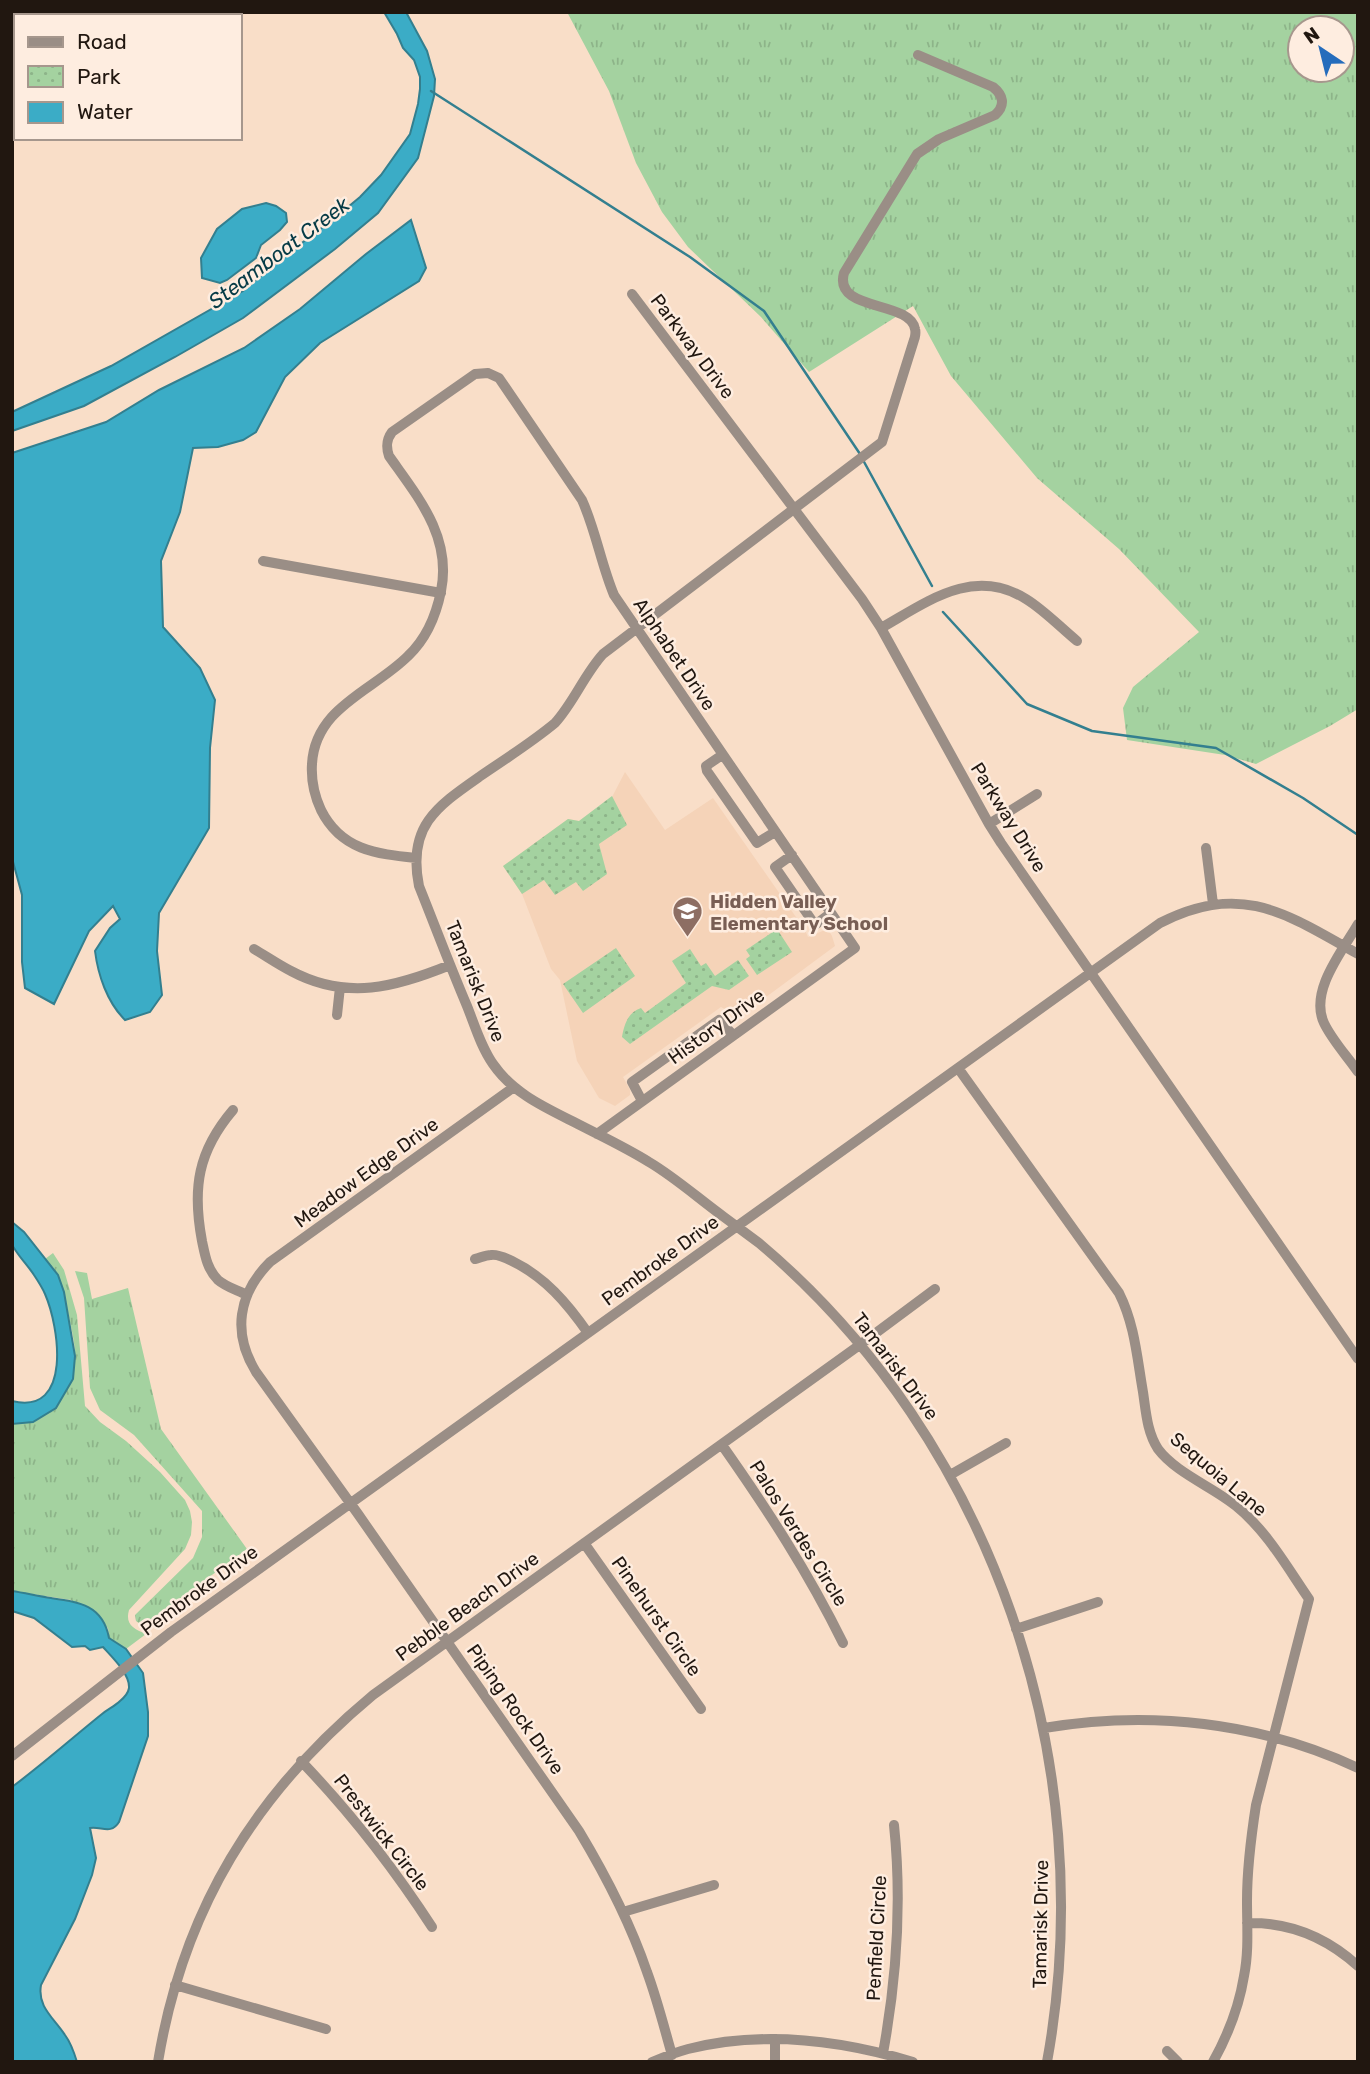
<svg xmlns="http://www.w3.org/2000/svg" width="1370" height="2074" font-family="Rubik,sans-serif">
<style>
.built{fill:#f5d3b8}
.grass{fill:url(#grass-tufts);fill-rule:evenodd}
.park{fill:url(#park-dots)}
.water{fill:#3bacc6;stroke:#337f8f;stroke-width:2}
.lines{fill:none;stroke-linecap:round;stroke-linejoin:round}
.stream{stroke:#337f8f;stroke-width:2.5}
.minor{stroke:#9a8e86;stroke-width:10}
.labels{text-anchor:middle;stroke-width:5;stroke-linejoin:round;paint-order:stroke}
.street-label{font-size:19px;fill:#211710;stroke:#feede0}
.education-label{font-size:19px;font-weight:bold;fill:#785e54;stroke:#feede0;text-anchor:start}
.water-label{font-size:21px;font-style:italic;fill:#063b46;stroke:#feede0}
</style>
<defs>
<pattern id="grass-tufts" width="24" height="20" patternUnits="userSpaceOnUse" patternTransform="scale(1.75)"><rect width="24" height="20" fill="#a4d2a0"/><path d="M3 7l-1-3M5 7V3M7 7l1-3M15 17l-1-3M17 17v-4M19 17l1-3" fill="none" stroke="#8db489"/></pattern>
<pattern id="park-dots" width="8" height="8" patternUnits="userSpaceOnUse" patternTransform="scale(1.75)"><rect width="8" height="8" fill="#a4d2a0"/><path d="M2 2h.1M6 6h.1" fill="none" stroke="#8db489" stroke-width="1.8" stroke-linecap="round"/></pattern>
</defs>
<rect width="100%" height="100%" fill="#f9dec8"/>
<path class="built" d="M625,772L665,830L713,798L805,930L808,937L825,930L829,931L832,936L835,946L739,1017L721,1007L623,1077L630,1090V1095L615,1106L599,1098L577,1061L560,980L551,969L522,894L503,866L568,819L579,821L612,797Z"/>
<path class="grass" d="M567,12H1358V709L1330,726L1256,764L1225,755L1127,740L1123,708L1133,687L1199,632L1119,549L1037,478L951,376L913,306L809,372L761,317L688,247L662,212L636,163L609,91ZM1300,28H1342V70H1300Z
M53,1253L64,1270L77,1315L85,1406L100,1422L126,1441L160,1472L185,1500L190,1511L192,1522L191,1535L185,1549L129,1610C125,1624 133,1629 146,1634L126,1649L109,1638L108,1628L71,1600L12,1591V1424C49,1425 75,1392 75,1356C75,1342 71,1327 68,1313C66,1301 64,1288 58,1276C55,1270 49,1265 45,1259Z
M75,1271L87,1273L92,1299L128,1288L161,1429L247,1549L143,1626L136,1621L135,1615L193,1558L202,1537V1511L134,1435L100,1410L90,1388L84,1298Z"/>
<path class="park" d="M612,796L627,825L599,844L607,874L583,891L576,882L555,895L544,880L522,894L503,866L568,819L579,821Z
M777,929L792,952L757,975L746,959L750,956L746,950Z
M616,948L635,976L583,1013L563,984Z
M690,949L701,966L706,963L715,976L738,960L749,976L729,990L712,986L630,1044L622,1037C624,1025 628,1012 641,1008L645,1013L686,983L672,961Z"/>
<path class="water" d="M384,12H406L427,51L435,79L434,96L418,158L378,213L335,249L243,318L175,357L84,406L12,431V412L111,366L243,291L282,258L336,217L360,197L381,175L410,134L418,104L420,89V77L414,60L403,48L397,34Z
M266,203L276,206L286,213L287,222L280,230L261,245L256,258L227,280L220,283L202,278L201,258L217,229L242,209Z
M411,220L426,268L419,281L320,343L285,377L256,432L243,440L218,447L193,448L180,512L161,561L163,627L200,668L215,700L210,748L209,828L159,913L157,951L162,995L150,1012L125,1020C107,1002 98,975 95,951L110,928L120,919L113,906L89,931L54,1004L25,988L22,962V895L12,858V453L106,422L159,390L244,348L300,309L366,254Z
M12,1222L24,1232L58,1275L64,1292L75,1356L73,1379L56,1408L33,1422L12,1424V1401C73,1416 59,1326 45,1294C42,1287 38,1281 34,1275C29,1267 14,1251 12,1244C11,1237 12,1229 12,1222Z
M12,1591C25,1593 38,1596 51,1598C79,1602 103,1605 109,1638L126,1649L143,1673L148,1712V1736L119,1822C111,1835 101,1826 90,1828L96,1858L92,1875L75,1919L41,1985C37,2007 54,2018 65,2035C71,2043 74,2052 77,2062H12V1787C43,1764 72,1738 102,1714C108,1709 115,1706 120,1701C125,1697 128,1694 129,1688C130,1674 112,1657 103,1647L90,1650L85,1646L72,1647L34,1618L12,1611Z"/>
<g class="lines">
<path class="stream" d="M431,91L690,257L764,311L860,454
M863,460L932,586
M943,612L1027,704L1092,731L1216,748L1303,798L1358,835"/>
<path class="minor" d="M918,55L993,87C1003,95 1006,105 995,115L939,139L917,154L844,273C833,312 910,300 915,329C916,332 915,338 914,340L882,442L603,654C584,675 574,702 555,723C531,743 505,759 479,777C436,807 407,827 419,886C435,926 450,966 467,1006C475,1026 481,1047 493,1064C513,1093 544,1107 574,1122C599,1135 625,1147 649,1162C676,1178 699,1199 724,1217C736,1226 747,1234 759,1243C993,1440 1102,1762 1047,2062
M632,294L862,599L881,628L989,824L1001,843L1358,1359
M488,373L499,378L582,500C596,531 601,564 614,595L855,948L597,1134
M263,561L441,593
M881,628C927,602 973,566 1026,599C1044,610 1060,627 1077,641
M722,755L706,766L707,771L757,843L775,832
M989,824L1037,794
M1206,848L1213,904
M792,855L775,867L815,925L831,913
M416,858C376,854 341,850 321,810C314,795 311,780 312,764C315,707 373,691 408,656C426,639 436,616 441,591C452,537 418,497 389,456C386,447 386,440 392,432L475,374L488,373
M1358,924C1343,950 1309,991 1324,1023C1332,1040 1347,1056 1358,1072
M254,949C266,956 279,965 291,971C347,1001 396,987 450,965
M337,1015L340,987
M958,1068L1119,1293C1135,1325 1137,1358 1143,1392C1146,1412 1147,1432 1158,1449C1176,1473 1213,1487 1236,1506C1267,1531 1287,1567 1309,1599L1256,1805C1251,1837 1247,1869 1247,1901C1247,1927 1249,1951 1244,1976C1239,2007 1228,2035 1213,2062
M514,1087L270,1262C238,1294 232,1333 256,1372L358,1514L579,1831C606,1876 630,1922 647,1972C657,1999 664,2027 672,2055
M642,1101L632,1082L719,1020L733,1035
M233,1110C198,1151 192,1188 202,1241C205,1255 207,1269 218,1280C226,1287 237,1290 247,1295
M475,1259C480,1258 485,1255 491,1255C498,1254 506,1258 512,1261C545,1277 567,1303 588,1333
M722,1445C767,1509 808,1572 843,1643
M950,1475L1006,1443
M584,1543L701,1709
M1016,1629L1098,1602
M1044,1728C1150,1710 1260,1722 1358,1768
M12,1756L171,1632L1160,923C1241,881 1287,914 1358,954
M301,1761C350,1812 393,1867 432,1927
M623,1912L714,1885
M1247,1923C1290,1922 1326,1937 1358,1966
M175,1985L326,2029
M775,2039V2062
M1167,2051L1178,2062
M883,2053C897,1977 902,1902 894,1825
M158,2062C183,1910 255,1793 373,1695L861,1344L935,1289
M652,2062C664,2057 676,2052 688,2049C763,2030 840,2040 913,2062"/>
</g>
<defs>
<symbol id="school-pin" viewBox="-11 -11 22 30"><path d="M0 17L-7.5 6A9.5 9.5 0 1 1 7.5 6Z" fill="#8d6e63" stroke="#feede0"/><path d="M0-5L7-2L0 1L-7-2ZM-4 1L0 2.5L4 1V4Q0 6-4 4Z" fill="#fff"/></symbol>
</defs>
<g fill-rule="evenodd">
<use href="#school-pin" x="670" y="894" width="35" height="47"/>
</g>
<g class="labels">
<g class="street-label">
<text transform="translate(693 346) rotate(53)" y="7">Parkway Drive</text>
<text transform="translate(675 654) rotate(56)" y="7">Alphabet Drive</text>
<text transform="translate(1009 817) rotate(58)" y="7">Parkway Drive</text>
<text transform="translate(476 981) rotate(68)" y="7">Tamarisk Drive</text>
<text transform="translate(716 1026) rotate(-36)" y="7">History Drive</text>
<text transform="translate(366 1172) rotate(-36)" y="7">Meadow Edge Drive</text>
<text transform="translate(660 1260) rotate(-36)" y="7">Pembroke Drive</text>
<text transform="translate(896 1366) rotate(53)" y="7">Tamarisk Drive</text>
<text transform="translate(1219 1474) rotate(40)" y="7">Sequoia Lane</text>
<text transform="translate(799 1533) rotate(58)" y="7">Palos Verdes Circle</text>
<text transform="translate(199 1590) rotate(-36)" y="7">Pembroke Drive</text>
<text transform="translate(467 1606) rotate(-36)" y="7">Pebble Beach Drive</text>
<text transform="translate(657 1616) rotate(55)" y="7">Pinehurst Circle</text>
<text transform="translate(516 1709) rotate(55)" y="7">Piping Rock Drive</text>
<text transform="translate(382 1832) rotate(52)" y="7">Prestwick Circle</text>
<text transform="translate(1040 1924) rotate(-89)" y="7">Tamarisk Drive</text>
<text transform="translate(876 1938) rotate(-87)" y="7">Penfield Circle</text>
</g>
<g class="education-label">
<text x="710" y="908">Hidden Valley<tspan x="710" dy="22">Elementary School</tspan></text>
</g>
<g class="water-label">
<text transform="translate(279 253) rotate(-37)" y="7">Steamboat Creek</text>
</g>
</g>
<rect width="1370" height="2074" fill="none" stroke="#211710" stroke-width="28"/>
<rect x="14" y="14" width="228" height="126" fill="#feede0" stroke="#a6978d" stroke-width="2"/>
<rect x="28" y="37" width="35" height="10" fill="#9a8e86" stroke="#a6978d" stroke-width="2"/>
<text x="77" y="49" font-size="21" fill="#211710">Road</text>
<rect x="28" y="66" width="35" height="21" fill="url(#park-dots)" stroke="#a6978d" stroke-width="2"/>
<text x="77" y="84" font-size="21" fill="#211710">Park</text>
<rect x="28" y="102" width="35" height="21" fill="#3bacc6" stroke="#a6978d" stroke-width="2"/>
<text x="77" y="119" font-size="21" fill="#211710">Water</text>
<g transform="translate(1321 49) rotate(325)"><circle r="33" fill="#feede0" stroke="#a6978d" stroke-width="2"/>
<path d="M0-5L12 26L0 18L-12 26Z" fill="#256cbc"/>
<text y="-10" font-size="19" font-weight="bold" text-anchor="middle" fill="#211710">N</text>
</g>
</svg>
